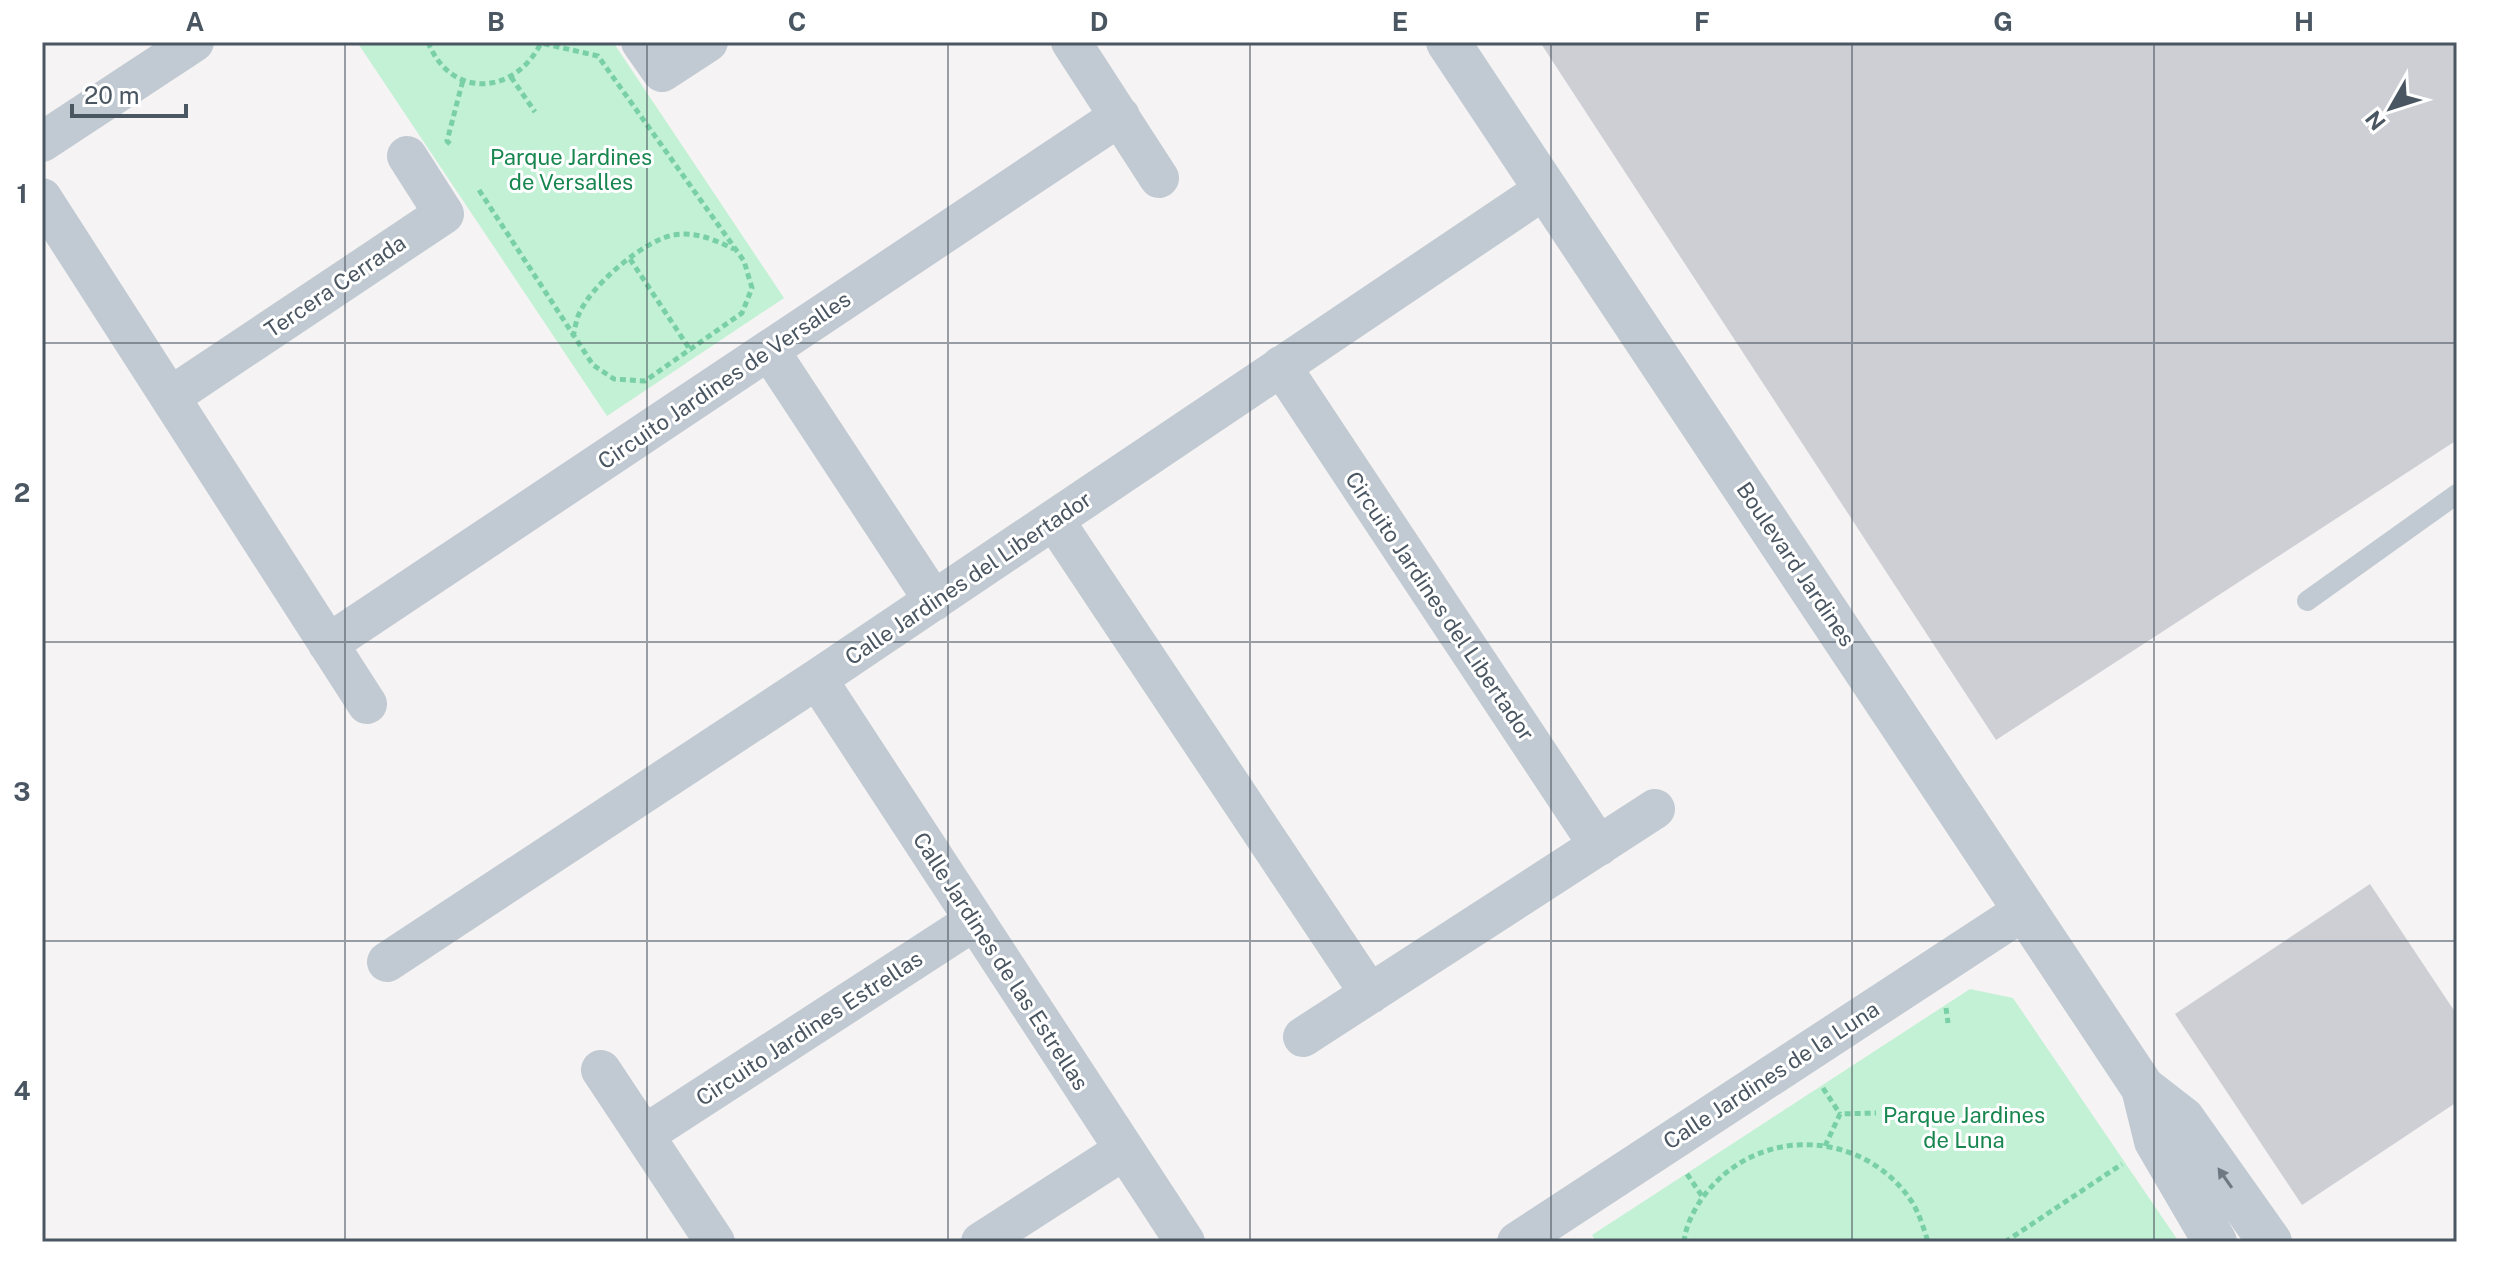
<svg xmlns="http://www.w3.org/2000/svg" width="2499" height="1284" font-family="'Public Sans',sans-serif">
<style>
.green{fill:#c3f1d5}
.building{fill:#cdcfd5}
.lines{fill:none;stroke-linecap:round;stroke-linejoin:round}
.path{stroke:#7ad0a6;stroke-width:5;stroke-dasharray:6 4;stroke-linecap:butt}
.service{stroke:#c1cad2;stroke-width:20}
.minor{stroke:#c1cad2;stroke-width:40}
.tertiary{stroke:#c1cad2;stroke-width:44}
.oneway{fill:#6e7983}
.grid{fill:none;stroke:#4a5661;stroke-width:2;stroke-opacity:0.55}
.labels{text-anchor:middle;stroke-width:6;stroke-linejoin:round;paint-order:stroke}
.park-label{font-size:22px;fill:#17864f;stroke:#fff}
.street-label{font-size:22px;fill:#4a5661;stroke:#fff}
.neatline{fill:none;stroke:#4a5661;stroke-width:3}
.grid-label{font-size:26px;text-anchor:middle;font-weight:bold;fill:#4a5661}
</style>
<rect width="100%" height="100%" fill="#f5f3f3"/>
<path class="green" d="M357,42H613L784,298L607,416Z
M1970,989L2013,998L2179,1242H1596L1592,1235Z"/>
<path class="building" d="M1540,42H2457V440L1996,740Z
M2370,884L2457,1015V1102L2302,1205L2175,1014Z"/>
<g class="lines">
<path class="path" d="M428,42C451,100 515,95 541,43
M511,77L535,112
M450,144L447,141L463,80
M479,190L593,365L614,379L645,381L742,313L752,288L744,261L598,56L541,43
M630,259L691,351
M573,337C575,329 576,319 580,312C592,285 644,240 674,235C695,231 715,240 734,249
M1946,1008L1948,1023
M1823,1088L1840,1114
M1825,1146L1840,1114L1876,1113
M1687,1174L1702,1196
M1684,1242C1686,1221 1700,1198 1715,1183C1771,1125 1867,1134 1912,1202C1919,1213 1924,1229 1928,1242
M2005,1242L2122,1164"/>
<path class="service" d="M2307,601L2457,494"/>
<path class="minor" d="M641,42L662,72L708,42
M1071,42L1159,178
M42,142L194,42
M42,198L367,704
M769,350L934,601
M1281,366L1599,846
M170,397L444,214L407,156
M1054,520L1370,994
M328,644L1120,116
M817,679L1185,1242
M387,962L817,679L1545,189
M1303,1037L1655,809
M601,1070L715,1242
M644,1135L974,921
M981,1242L1124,1150
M1517,1242L2026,909"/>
<path class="tertiary" d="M1448,42L2143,1088L2183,1119L2270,1242
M2143,1088L2156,1141L2215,1242"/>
</g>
<defs><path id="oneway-solid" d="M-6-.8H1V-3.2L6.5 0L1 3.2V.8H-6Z" transform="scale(2)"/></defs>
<use class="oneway" href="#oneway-solid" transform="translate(2225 1178) rotate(-125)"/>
<path class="grid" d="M345,42V1242M647,42V1242M948,42V1242M1250,42V1242M1551,42V1242M1852,42V1242M2154,42V1242M42,343H2457M42,642H2457M42,941H2457"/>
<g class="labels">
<g class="park-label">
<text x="571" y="165">Parque Jardines<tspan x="571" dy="25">de Versalles</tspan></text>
<text x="1964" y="1123">Parque Jardines<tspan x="1964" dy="25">de Luna</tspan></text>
</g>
<g class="street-label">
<text transform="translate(335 286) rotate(-34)" y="8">Tercera Cerrada</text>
<text transform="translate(724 380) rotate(-34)" y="8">Circuito Jardines de Versalles</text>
<text transform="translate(1796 564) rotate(56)" y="8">Boulevard Jardines</text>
<text transform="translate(968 578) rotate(-34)" y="8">Calle Jardines del Libertador</text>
<text transform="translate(1440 606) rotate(56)" y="8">Circuito Jardines del Libertador</text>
<text transform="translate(1001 961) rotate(57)" y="8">Calle Jardines de las Estrellas</text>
<text transform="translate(809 1028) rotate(-33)" y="8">Circuito Jardines Estrellas</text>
<text transform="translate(1771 1075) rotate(-33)" y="8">Calle Jardines de la Luna</text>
</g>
</g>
<rect width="2499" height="1284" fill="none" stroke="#ffffff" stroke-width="88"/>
<g transform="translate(2391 108) rotate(231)" stroke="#ffffff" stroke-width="6" paint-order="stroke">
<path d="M0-6L14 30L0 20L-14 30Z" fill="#4a5661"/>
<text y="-12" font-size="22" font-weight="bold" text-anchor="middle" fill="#4a5661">N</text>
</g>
<path d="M72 104v12h114v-12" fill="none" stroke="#4a5661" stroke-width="4"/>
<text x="84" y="104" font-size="24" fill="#4a5661" stroke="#ffffff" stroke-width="6" paint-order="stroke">20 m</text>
<rect x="44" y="44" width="2411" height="1196" class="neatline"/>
<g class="grid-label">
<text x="195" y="31">A</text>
<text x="496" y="31">B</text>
<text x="797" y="31">C</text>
<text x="1099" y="31">D</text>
<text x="1400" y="31">E</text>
<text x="1702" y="31">F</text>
<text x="2003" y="31">G</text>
<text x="2304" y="31">H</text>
<text x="22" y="203">1</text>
<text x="22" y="502">2</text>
<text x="22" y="801">3</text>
<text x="22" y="1100">4</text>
</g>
</svg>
